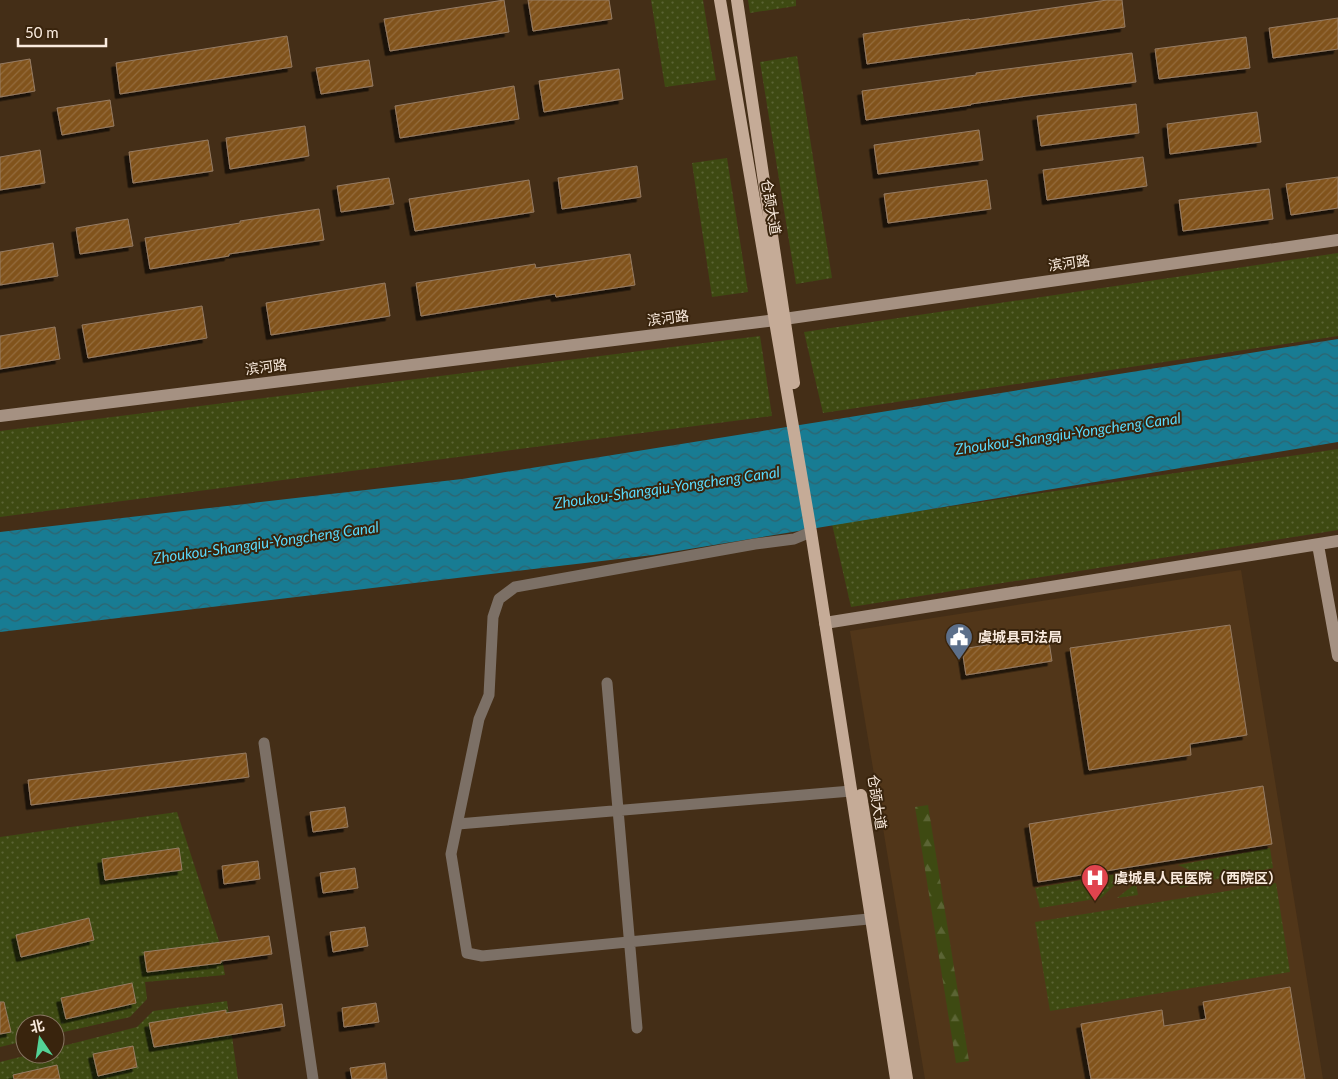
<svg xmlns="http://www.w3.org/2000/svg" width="1338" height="1079" font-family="Lato,'Noto Sans SC',sans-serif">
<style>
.built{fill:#513619}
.grass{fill:url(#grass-dots)}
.forest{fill:url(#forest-firs)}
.water{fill:url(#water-waves)}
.building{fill:url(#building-hatch);stroke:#967c64;filter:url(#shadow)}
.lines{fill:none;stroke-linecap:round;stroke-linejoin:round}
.street{stroke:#7c7066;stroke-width:11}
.secondary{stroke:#a59182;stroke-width:12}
.primary{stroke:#c5ab97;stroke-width:12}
.labels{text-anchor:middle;stroke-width:4;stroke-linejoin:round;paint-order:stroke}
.street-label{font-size:14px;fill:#faebde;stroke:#39240d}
.poi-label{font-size:14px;font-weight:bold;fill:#faebde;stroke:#39240d;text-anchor:start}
.water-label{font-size:15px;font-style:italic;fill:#59dafc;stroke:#39240d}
</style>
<defs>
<pattern id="grass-dots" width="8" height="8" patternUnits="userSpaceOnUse" patternTransform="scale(1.25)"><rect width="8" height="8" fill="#3e4a12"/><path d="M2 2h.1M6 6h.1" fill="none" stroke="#5b6434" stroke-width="1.8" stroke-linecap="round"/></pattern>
<pattern id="forest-firs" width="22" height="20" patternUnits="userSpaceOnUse" patternTransform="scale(1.25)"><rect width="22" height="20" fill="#3e4a12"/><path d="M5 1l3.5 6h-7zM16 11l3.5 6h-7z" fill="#5b6434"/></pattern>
<pattern id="water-waves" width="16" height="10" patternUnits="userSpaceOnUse" patternTransform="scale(1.25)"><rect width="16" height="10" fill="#187c93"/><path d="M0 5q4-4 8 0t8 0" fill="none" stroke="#2f646f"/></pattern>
<pattern id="building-hatch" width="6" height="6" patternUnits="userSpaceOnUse" patternTransform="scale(1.25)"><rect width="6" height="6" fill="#81531d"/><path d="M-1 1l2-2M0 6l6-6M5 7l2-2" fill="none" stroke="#946c3d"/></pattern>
<filter id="shadow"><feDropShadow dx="-4.5" dy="4.5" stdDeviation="0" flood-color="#0009"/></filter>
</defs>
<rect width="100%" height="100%" fill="#442e17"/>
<path class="built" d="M1241,570L1323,1079H925L850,631Z"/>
<path class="grass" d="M651,0H703L716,80L665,87Z
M748,0H796V6L750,13Z
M797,56L832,278L796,284L760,62Z
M727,158L748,292L712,297L692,163Z
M1338,253V336L823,413L804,332Z
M760,336L772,416L0,517V431Z
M1338,449V530L851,607L832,524Z
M177,812L219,941L225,975L145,982L147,999L130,1017L55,1034V1024H25V1041L0,1047V837Z
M1270,848L1273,868L1212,880L1178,865Z
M1128,872L1101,898L1040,908L1035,888Z
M1177,876L1201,884L1180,888Z
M1136,883L1138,895L1117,898Z
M1276,883L1290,972L1050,1011L1035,922Z
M227,1001L238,1079H0V1062L32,1054H55V1048L137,1027L153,1011Z"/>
<path class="forest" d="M928,805L969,1061L956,1063L915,807Z"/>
<path class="water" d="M1338,339V442L653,555L0,632V532L462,479Z"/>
<path class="building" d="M504,0L509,32L390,51L384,19Z
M528,0H609L612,19L533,31Z
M1107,0H1122L1125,27L867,64L863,34L969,19L970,20Z
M1338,18V49L1273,58L1269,28Z
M287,36L292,67L120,94L116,63Z
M1246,37L1250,68L1159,79L1155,49Z
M1132,53L1136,82L1027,96L971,104V105L866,120L862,91L976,75V73Z
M30,59L35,91L0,97V64Z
M369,60L373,86L321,94L316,68Z
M619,69L623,99L544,112L539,81Z
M514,86L519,119L400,138L395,106Z
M110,100L114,126L62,135L57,108Z
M1136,104L1139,133L1041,146L1037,116Z
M1257,112L1261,142L1170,154L1167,124Z
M305,126L309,156L230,169L226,138Z
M979,130L983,160L878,174L874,145Z
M208,140L213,171L133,183L129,152Z
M40,150L45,183L0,190V157Z
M1143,157L1147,186L1047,200L1043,170Z
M637,166L641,197L562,209L558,178Z
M1338,177V208L1291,215L1286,184Z
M389,178L394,204L341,212L337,186Z
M529,180L534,212L415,231L409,199Z
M987,180L991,209L888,223L884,194Z
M1269,189L1273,219L1183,231L1179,200Z
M319,209L324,240L229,254V256L150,269L145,238L240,223V221Z
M128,219L133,246L80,254L76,228Z
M53,243L58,276L0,285V252Z
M630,254L635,285L556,297L555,294L421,316L416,283L535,264L536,268Z
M385,283L390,316L271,335L266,303Z
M202,306L207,338L88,358L82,325Z
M55,327L60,359L0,369V336Z
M1230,625L1247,735L1190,744L1191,755L1089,770L1070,648Z
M1048,635L1052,661L966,675L962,649Z
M246,753L249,777L31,805L28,780Z
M1263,786L1272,844L1038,882L1029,824Z
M345,807L348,827L313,832L310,812Z
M179,848L182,870L105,880L102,859Z
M258,861L260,879L224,884L222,866Z
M355,868L358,888L323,893L320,873Z
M89,918L94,940L21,957L16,935Z
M365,927L368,946L333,952L330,932Z
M269,936L272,954L221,961V963L147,972L144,952Z
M132,983L136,1003L66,1019L61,998Z
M1290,987L1305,1079H1091L1081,1024L1162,1010L1164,1026L1206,1019L1203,1002Z
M0,1002H4L11,1032L0,1034Z
M376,1003L379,1022L344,1027L342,1008Z
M282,1004L285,1026L154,1047L149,1023L226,1010V1013Z
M133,1046L137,1067L98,1076L93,1054Z
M385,1063L387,1079H352L350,1068Z
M57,1065L60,1079H14L13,1075Z"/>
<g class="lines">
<path class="street" d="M811,532L794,539L755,544L515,587L499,599L493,617L489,695L479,719L451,854L467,953L482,956L879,918
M607,683L637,1028
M264,743L313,1079
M458,824L851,791"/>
<path class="secondary" d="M0,416L784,319L1338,240
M1318,545L1338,656
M825,623L1338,541"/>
<path class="primary" d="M720,0L811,532L896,1079
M737,0L794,383
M861,795L907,1079"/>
</g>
<defs>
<symbol id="civic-pin" viewBox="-11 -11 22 30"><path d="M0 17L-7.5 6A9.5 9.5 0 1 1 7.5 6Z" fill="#5c6f8a" stroke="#39240d"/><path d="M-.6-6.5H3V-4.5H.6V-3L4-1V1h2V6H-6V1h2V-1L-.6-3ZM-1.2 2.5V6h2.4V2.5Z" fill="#fff"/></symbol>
<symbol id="hospital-pin" viewBox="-11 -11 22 30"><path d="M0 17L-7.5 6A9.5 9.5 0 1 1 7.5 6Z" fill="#e0444e" stroke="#39240d"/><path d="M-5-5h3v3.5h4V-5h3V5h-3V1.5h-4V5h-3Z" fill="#fff"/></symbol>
</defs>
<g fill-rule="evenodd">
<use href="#civic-pin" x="943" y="621" width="32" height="43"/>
<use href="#hospital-pin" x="1079" y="862" width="32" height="43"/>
</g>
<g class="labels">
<g class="street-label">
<text transform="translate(771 207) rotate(80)" y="5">仓颉大道</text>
<text transform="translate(1069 263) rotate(-8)" y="5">滨河路</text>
<text transform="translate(668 318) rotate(-7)" y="5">滨河路</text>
<text transform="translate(266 367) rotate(-7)" y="5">滨河路</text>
<text transform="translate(877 802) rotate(81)" y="5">仓颉大道</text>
</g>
<g class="poi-label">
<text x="978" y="642">虞城县司法局</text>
<text x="1114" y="883">虞城县人民医院（西院区）</text>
</g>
<g class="water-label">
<text transform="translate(1068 434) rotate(-8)" y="5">Zhoukou-Shangqiu-Yongcheng Canal</text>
<text transform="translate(667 488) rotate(-8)" y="5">Zhoukou-Shangqiu-Yongcheng Canal</text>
<text transform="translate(266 543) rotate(-8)" y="5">Zhoukou-Shangqiu-Yongcheng Canal</text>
</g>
</g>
<g transform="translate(40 1039) rotate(347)"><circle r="24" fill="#39240d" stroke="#867461"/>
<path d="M0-4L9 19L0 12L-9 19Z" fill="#53d397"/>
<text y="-8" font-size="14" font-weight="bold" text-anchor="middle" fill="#faebde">北</text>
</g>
<path d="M18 38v8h88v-8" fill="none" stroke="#faebde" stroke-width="2.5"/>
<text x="25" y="38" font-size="15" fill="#faebde" stroke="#39240d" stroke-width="4" paint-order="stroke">50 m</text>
</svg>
